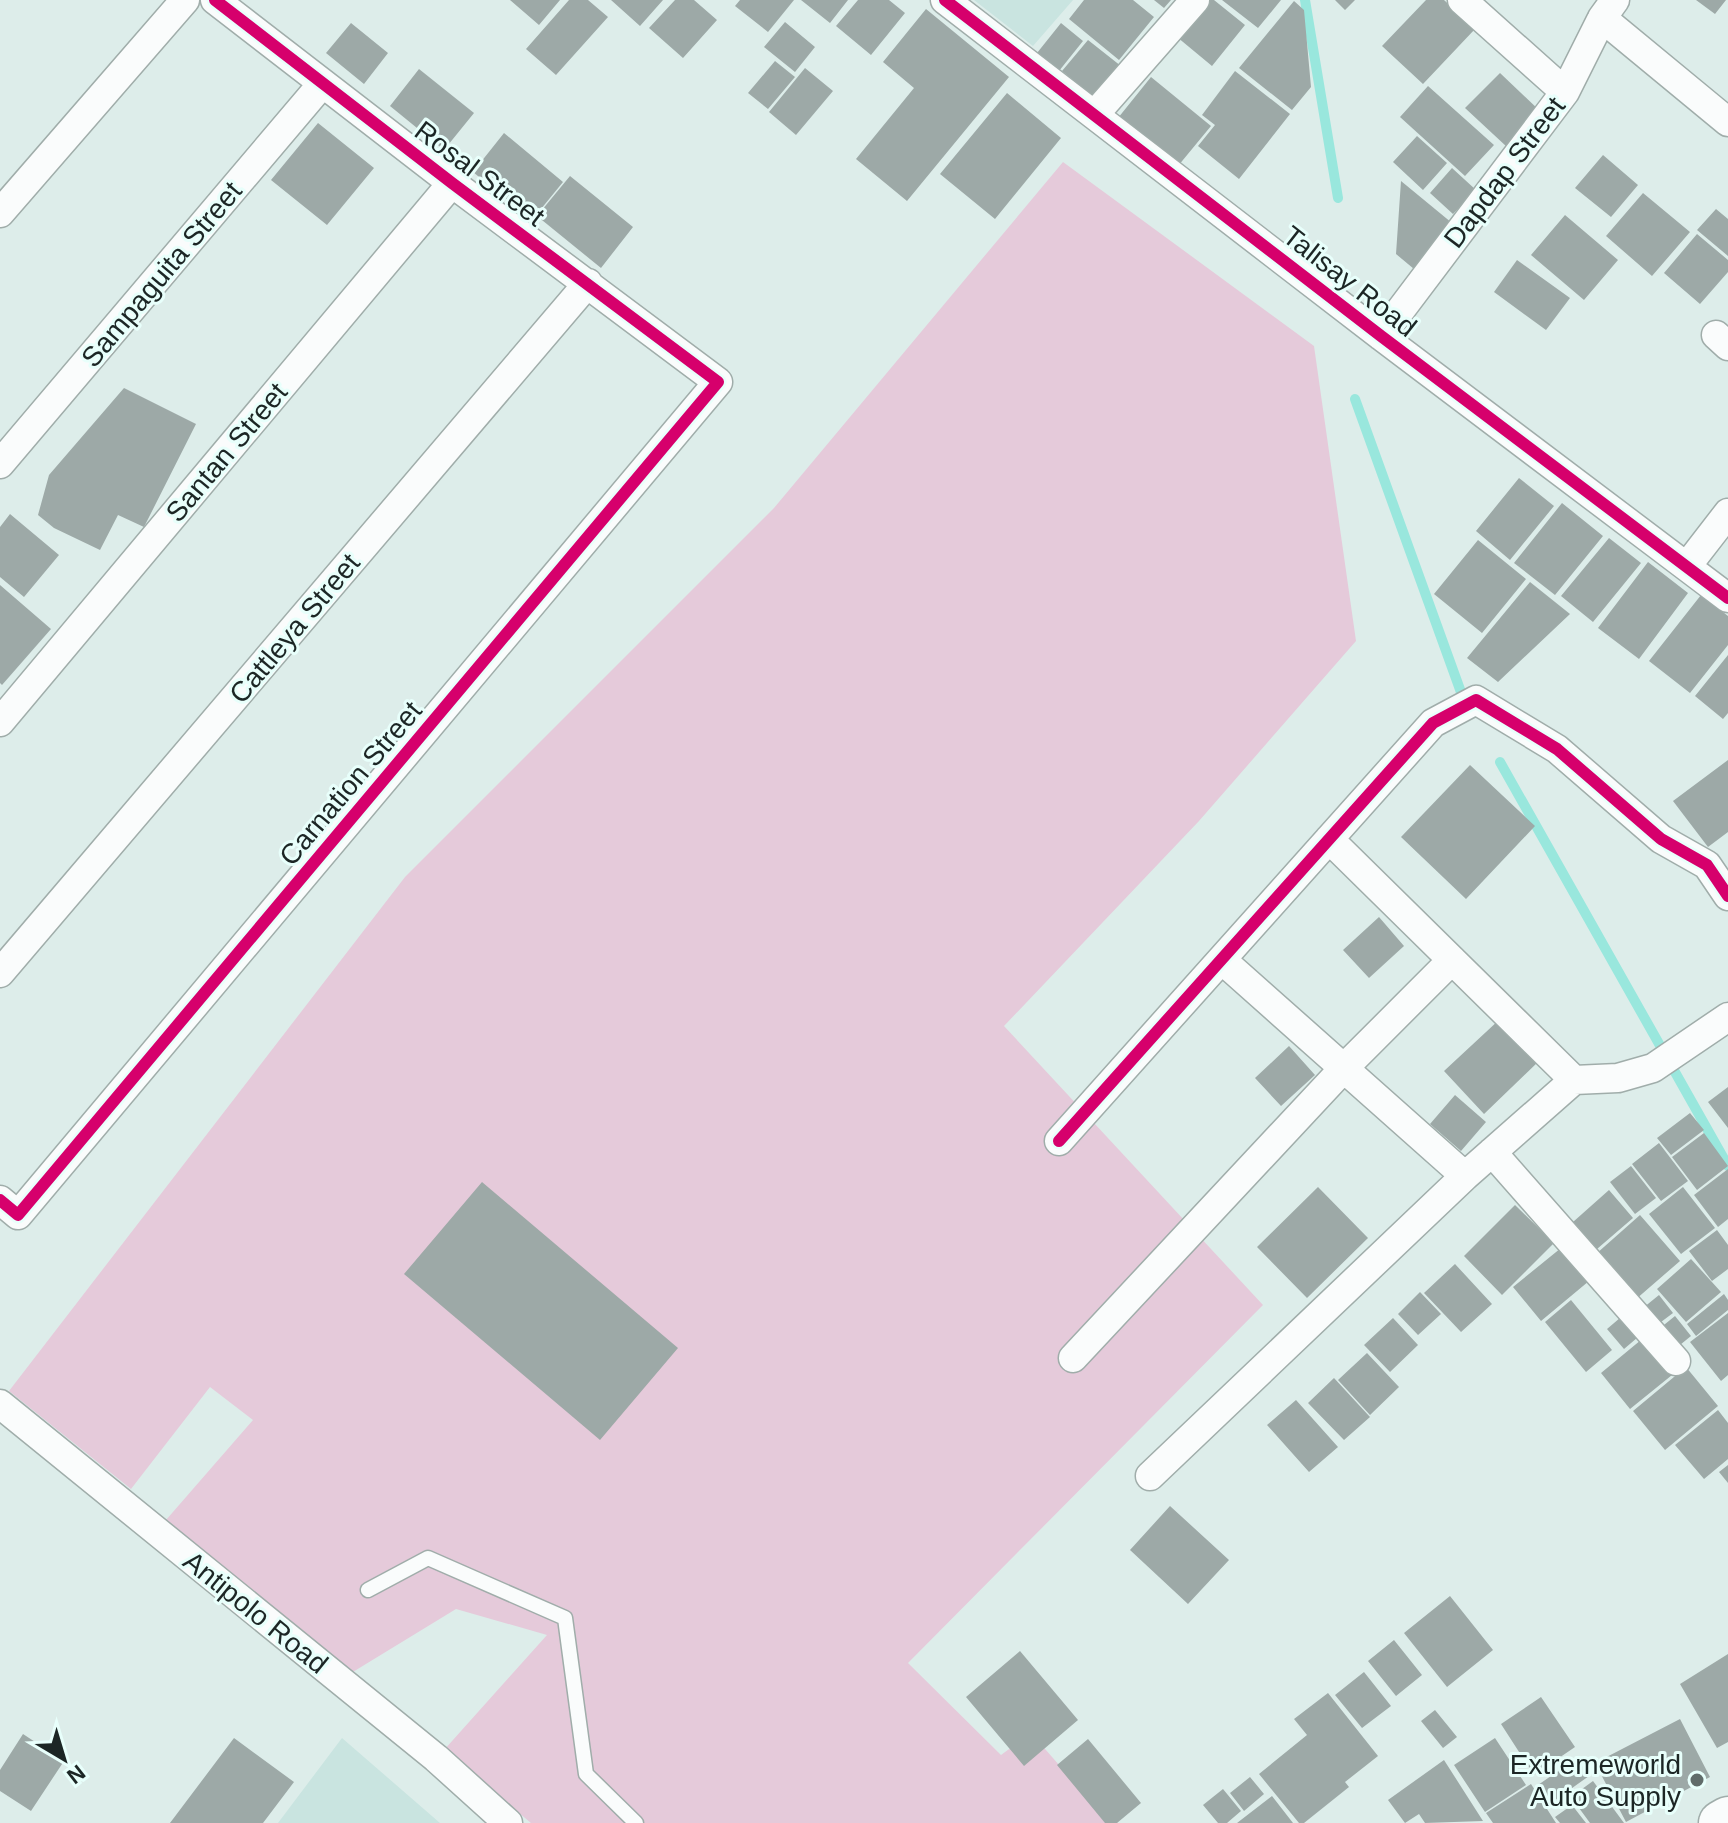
<svg xmlns="http://www.w3.org/2000/svg" width="1728" height="1823" font-family="Arial,sans-serif">
<style>
.built{fill:#c9e4e0}
.green{fill:#e5cada}
.lines{fill:none;stroke-linecap:round;stroke-linejoin:round}
.stream{stroke:#99e7dd;stroke-width:10}
.building{fill:#9da9a7}
.lane-casing{stroke:#a0adaa;stroke-width:17}
.street-casing{stroke:#a0adaa;stroke-width:31}
.primary-casing{stroke:#a0adaa;stroke-width:47}
.lane{stroke:#fafcfc;stroke-width:14}
.street{stroke:#fafcfc;stroke-width:28}
.primary{stroke:#fafcfc;stroke-width:44}
.cycleway-casing{stroke:#e8fffb;stroke-width:17}
.cycleway{stroke:#d6006c;stroke-width:12}
.poi-dot{fill:#606c6a;stroke:#e8fffb;stroke-width:3}
.labels{text-anchor:middle;stroke-width:6;stroke-linejoin:round;paint-order:stroke}
.street-label{font-size:28px;fill:#1c2625;stroke:#e8fffb}
.poi-label{font-size:28px;fill:#1c2625;stroke:#e8fffb;text-anchor:end}
</style>
<rect width="100%" height="100%" fill="#ddedea"/>
<path class="built" d="M974,0H1073L1033,46Z
M342,1738L440,1823H278Z"/>
<path class="green" d="M1063,162L1314,346L1356,641L1199,821L1004,1026L1263,1305L908,1663L1001,1755L1031,1733L1110,1823H531L444,1750L547,1635L456,1609L343,1678L166,1520L253,1420L210,1387L131,1489L9,1391L405,877L774,508Z"/>
<g class="lines">
<path class="stream" d="M1305,0L1338,198
M1355,399L1462,695
M1500,762L1728,1166"/>
</g>
<path class="building" d="M510,0H560L539,25Z
M569,0H588L608,17L556,75L526,49Z
M611,0H663L640,26Z
M675,0H694L717,20L683,58L649,28Z
M740,0H794L768,32L735,6Z
M801,0H848L830,23Z
M858,0H889L905,13L871,55L836,26Z
M1084,0H1133L1154,17L1119,60L1069,19Z
M1154,0H1171L1164,8Z
M1207,0H1214L1245,25L1212,66L1177,37Z
M1222,0H1281L1258,28Z
M1335,0H1355L1345,10Z
M1426,0H1444L1475,29L1423,84L1382,46Z
M1696,0H1726L1715,14Z
M1294,1L1304,10L1311,87L1292,110L1239,68Z
M926,9L1009,77L907,201L856,159L914,88L883,62Z
M785,22L815,47L795,72L764,47Z
M351,23L388,53L364,84L326,53Z
M1061,23L1083,41L1059,71L1037,53Z
M1088,40L1126,70L1100,102L1062,71Z
M775,61L795,77L768,109L748,93Z
M805,68L833,91L796,135L769,112Z
M419,69L474,113L444,150L390,106Z
M1235,71L1290,114L1239,179L1198,146L1215,125L1202,115Z
M1500,73L1541,112L1507,147L1465,108Z
M1151,77L1211,126L1178,166L1118,118Z
M1428,86L1494,145L1465,176L1400,117Z
M1007,93L1061,138L995,219L940,174Z
M318,123L374,168L327,225L271,180Z
M504,133L563,182L532,220L473,172Z
M1417,136L1447,163L1423,190L1393,162Z
M1603,155L1638,185L1611,217L1575,188Z
M1452,168L1476,190L1453,214L1430,193Z
M570,176L633,227L601,268L537,216Z
M1401,181L1452,223L1414,269L1396,254Z
M1643,193L1690,232L1652,276L1606,236Z
M1716,209L1728,219V256L1697,230Z
M1565,215L1618,260L1584,300L1531,255Z
M1697,234L1728,260V272L1700,304L1664,273Z
M1517,260L1570,298L1546,330L1494,292Z
M124,388L196,424L144,527L118,515L100,550L54,528L38,515L49,475Z
M1519,478L1554,506L1510,560L1476,531Z
M1562,503L1603,536L1555,595L1514,563Z
M10,514L59,555L24,597L0,577V527Z
M1609,538L1641,563L1593,622L1561,596Z
M1478,540L1526,579L1482,633L1434,594Z
M1648,562L1688,593L1639,659L1598,628Z
M1530,582L1570,614L1498,682L1467,658Z
M0,585L51,629L2,685L0,683Z
M1701,595L1728,616V645L1690,693L1649,661Z
M1728,655V713L1723,719L1695,696Z
M1728,760V832L1708,847L1673,801Z
M1470,765L1535,826L1466,899L1401,837Z
M1379,917L1404,946L1369,978L1343,950Z
M1500,1019L1539,1061L1484,1114L1444,1071Z
M1289,1046L1315,1075L1281,1106L1255,1078Z
M1728,1087V1128L1708,1102Z
M1455,1095L1486,1122L1461,1151L1430,1124Z
M1690,1113L1704,1130L1671,1155L1657,1138Z
M1704,1133L1728,1166L1697,1190L1672,1157Z
M1659,1143L1688,1181L1661,1201L1632,1164Z
M1631,1166L1656,1198L1635,1214L1610,1182Z
M1728,1169V1219L1718,1227L1694,1195Z
M482,1182L678,1348L600,1440L404,1274Z
M1318,1187L1368,1238L1307,1298L1257,1247Z
M1683,1187L1715,1228L1681,1254L1649,1214Z
M1609,1190L1633,1218L1597,1249L1573,1222Z
M1515,1205L1554,1243L1502,1295L1464,1256Z
M1640,1215L1680,1261L1635,1300L1596,1254Z
M1717,1230L1728,1245V1269L1712,1281L1689,1251Z
M1561,1248L1589,1281L1541,1321L1513,1287Z
M1691,1259L1721,1292L1686,1322L1657,1289Z
M1455,1264L1492,1304L1461,1332L1424,1293Z
M1420,1292L1441,1314L1418,1335L1398,1314Z
M1724,1294L1728,1300V1310L1696,1336L1687,1324Z
M1659,1295L1673,1313L1657,1325L1643,1308Z
M1571,1300L1612,1350L1586,1372L1545,1322Z
M1627,1312L1644,1332L1624,1349L1607,1329Z
M1728,1313V1375L1721,1381L1690,1342Z
M1675,1316L1691,1336L1675,1349L1659,1329Z
M1393,1318L1418,1345L1390,1372L1364,1345Z
M1647,1335L1677,1371L1630,1409L1601,1373Z
M1367,1353L1399,1387L1370,1415L1338,1380Z
M1686,1367L1718,1406L1665,1450L1633,1411Z
M1334,1378L1370,1417L1344,1440L1308,1403Z
M1296,1400L1338,1447L1309,1472L1267,1425Z
M1718,1410L1728,1423V1459L1704,1479L1675,1445Z
M1728,1465V1483L1719,1472Z
M1170,1506L1229,1560L1188,1604L1130,1550Z
M1450,1596L1493,1650L1447,1687L1404,1633Z
M1394,1640L1422,1675L1396,1696L1368,1661Z
M1020,1651L1078,1720L1024,1766L966,1697Z
M1728,1654V1742L1717,1748L1680,1684Z
M1364,1672L1391,1706L1362,1728L1335,1695Z
M1328,1693L1378,1756L1345,1782L1349,1787L1304,1823H1299L1259,1774L1307,1735L1294,1719Z
M1541,1697L1575,1747L1534,1775L1501,1724Z
M1435,1710L1457,1737L1443,1748L1421,1721Z
M1680,1719L1710,1777L1626,1822L1595,1763Z
M23,1734L64,1761L31,1811L0,1791V1770Z
M234,1738L294,1782L263,1823H170Z
M1495,1738L1526,1785L1485,1812L1454,1765Z
M1088,1739L1141,1803L1117,1823H1105L1057,1765Z
M1577,1758L1589,1776L1551,1803L1538,1785Z
M1444,1760L1483,1821L1425,1823L1419,1814L1405,1823L1388,1800Z
M1250,1777L1264,1794L1244,1811L1230,1793Z
M1593,1781L1624,1823H1590L1571,1797Z
M1531,1784L1556,1823H1493L1486,1813Z
M1223,1789L1241,1811L1227,1823H1218L1203,1805Z
M1272,1796L1293,1823H1237Z
M1572,1805L1586,1823H1560L1555,1817Z"/>
<g class="lines">
<defs>
<path id="lane" d="M368,1590L428,1558L565,1618L586,1774L636,1823"/>
<path id="street" d="M945,0L1381,336L1728,598
M1462,0L1565,92
M1602,18L1728,122
M1095,114L1195,0
M0,213L185,0
M1716,335L1728,346
M1381,336L1565,92L1602,18L1615,0
M0,464L322,84
M1687,566L1728,513
M0,722L452,183
M1329,839L1574,1080
M1222,960L1465,1176
M0,973L588,283
M1059,1141L1433,723L1476,700L1557,749L1661,839L1707,865L1728,896
M1492,1152L1676,1361
M0,1200L18,1215L718,382L452,183L215,0
M1073,1358L1344,1068L1452,960
M0,1404L436,1758L508,1823
M1150,1476L1465,1176L1574,1080L1618,1078L1653,1068L1728,1017"/>
<path id="primary" d="M1721,1823L1728,1819"/>
</defs>
<use href="#lane" class="lane-casing"/>
<use href="#street" class="street-casing"/>
<use href="#primary" class="primary-casing"/>
<use href="#lane" class="lane"/>
<use href="#street" class="street"/>
<use href="#primary" class="primary"/>
<defs>
<path id="cycleway" d="M945,0L1381,336L1728,598
M1059,1141L1433,723L1476,700L1557,749L1661,839L1707,865L1728,896
M0,1200L18,1215L718,382L452,183L215,0"/>
</defs>
<use href="#cycleway" class="cycleway-casing"/>
<use href="#cycleway" class="cycleway"/>
</g>
<circle class="poi-dot" cx="1697" cy="1780" r="8"/>
<g class="labels">
<g class="street-label">
<text transform="translate(1504 172) rotate(-53)" y="10">Dapdap Street</text>
<text transform="translate(480 173) rotate(37)" y="10">Rosal Street</text>
<text transform="translate(161 274) rotate(-50)" y="10">Sampaguita Street</text>
<text transform="translate(1350 281) rotate(38)" y="10">Talisay Road</text>
<text transform="translate(226 452) rotate(-50)" y="10">Santan Street</text>
<text transform="translate(294 628) rotate(-50)" y="10">Cattleya Street</text>
<text transform="translate(350 783) rotate(-50)" y="10">Carnation Street</text>
<text transform="translate(256 1612) rotate(39)" y="10">Antipolo Road</text>
</g>
<g class="poi-label">
<text x="1681" y="1774">Extremeworld<tspan x="1681" dy="32">Auto Supply</tspan></text>
</g>
</g>
<g transform="translate(64 1759) rotate(142)" stroke="#e8fffb" stroke-width="6" paint-order="stroke">
<path d="M0-6L14 30L0 20L-14 30Z" fill="#1c2625"/>
<text y="-12" font-size="22" font-weight="bold" text-anchor="middle" fill="#1c2625">N</text>
</g>
</svg>
